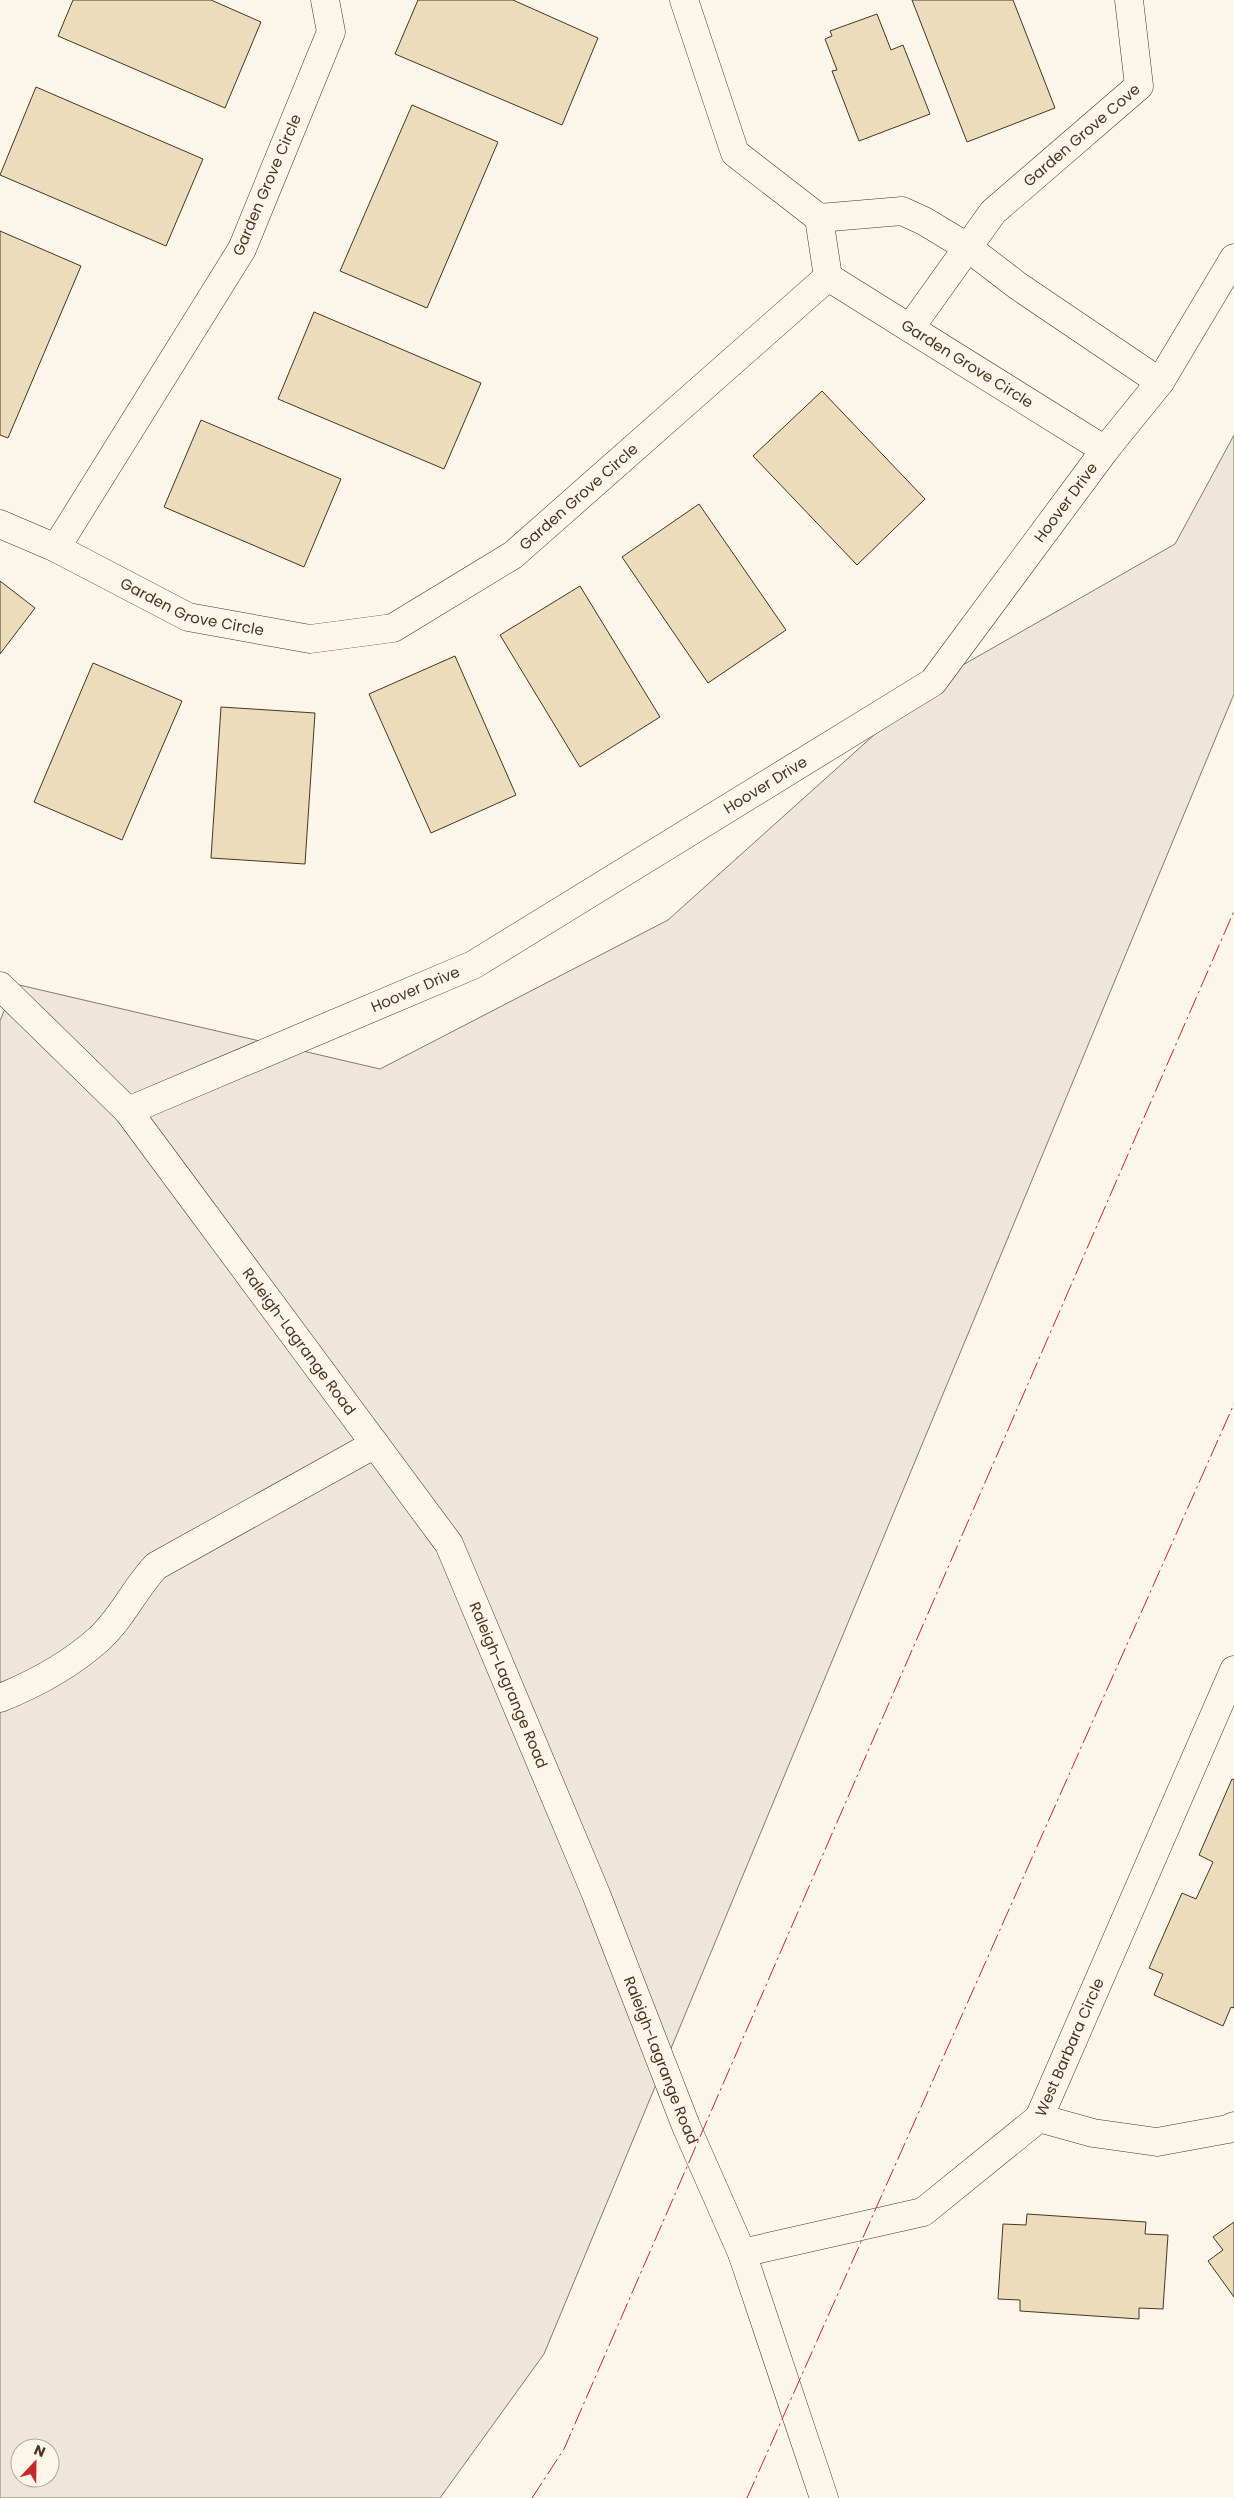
<svg xmlns="http://www.w3.org/2000/svg" width="1234" height="2498" font-family="Poppins,sans-serif">
<style>
.green{fill:#ede6d9;stroke:#887966;fill-rule:evenodd}
.building{fill:#ecdcbc;stroke:#4a3520}
.lines{fill:none;stroke-linecap:round;stroke-linejoin:round}
.minor-casing{stroke:#4a3520;stroke-width:29}
.major-casing{stroke:#4a3520;stroke-width:29}
.minor{stroke:#fbf6e9;stroke-width:28}
.major{stroke:#fbf6e9;stroke-width:28}
.power{stroke:#c62828;stroke-width:1;stroke-dasharray:18 4 2.5 4;stroke-linecap:butt}
.labels{text-anchor:middle;stroke-width:4;stroke-linejoin:round;paint-order:stroke}
.street-label{font-size:15px;fill:#4a3520;stroke:#fbf6e9}
</style>
<rect width="100%" height="100%" fill="#fbf6e9"/>
<path class="green" d="M1234,435V694L544,2354L440,2498H0V1021L15,984L380,1069L668,920L933,682L1175,544ZM20,2448H50V2478H20Z"/>
<path class="building" d="M73,0H211L261,22L225,108L58,36Z
M418,0H513L598,38L562,125L395,54Z
M912,0H1013L1055,108L967,142Z
M877,14L891,50L903,45L930,114L859,141L832,71L837,70L825,39L832,36L830,31Z
M36,87L203,159L166,246L0,175Z
M412,105L498,142L427,308L340,271Z
M0,231L81,266L8,438L0,435Z
M314,312L481,383L444,469L278,399Z
M822,391L925,499L857,565L753,456Z
M201,420L341,479L304,567L164,507Z
M699,504L786,630L708,683L622,557Z
M0,581L35,608L0,654Z
M580,586L660,717L580,767L500,635Z
M455,656L516,795L431,833L369,694Z
M93,663L182,701L122,840L34,802Z
M221,707L315,713L305,864L211,858Z
M1232,1779L1234,1780V2008L1231,2007L1223,2026L1154,1995L1163,1974L1149,1968L1182,1893L1196,1899L1213,1862L1199,1855Z
M1027,2214L1146,2222L1145,2234L1168,2235L1163,2309L1139,2308V2319L1020,2311V2300L998,2299L1003,2224L1026,2225Z
M1234,2222V2297L1208,2261L1223,2250L1213,2237Z"/>
<g class="lines">
<defs>
<g id="minor">
<path id="s1" d="M325,0L331,32L242,249L56,548L188,617L310,639L393,628L513,555L828,277"/>
<path d="M684,0L735,153L819,218L828,277"/>
<path d="M819,218L902,211L924,221L967,247L1018,286L1160,382"/>
<path id="s2" d="M828,277L1105,450"/>
<path id="s3" d="M910,328L993,212L1139,86L1129,0"/>
<path d="M0,524L56,548"/>
<path id="s4" d="M128,1111L473,965L933,682L1105,450L1160,382L1234,258"/>
<path d="M0,1698C35,1684 71,1664 99,1639C122,1618 135,1588 156,1566L375,1444"/>
<path d="M1039,2118L1093,2133L1157,2142L1228,2129L1234,2126"/>
<path id="s5" d="M742,2253L923,2212L1039,2118L1234,1670"/>
</g>
<g id="major">
<path id="s6" d="M0,986L128,1111L449,1544L596,1894L686,2126L742,2253L824,2498"/>
</g>
</defs>
<use href="#minor" class="minor-casing"/>
<use href="#major" class="major-casing"/>
<use href="#minor" class="minor"/>
<use href="#major" class="major"/>
<path class="power" d="M532,2498L564,2449L1234,911
M747,2498L1234,1404"/>
</g>
<g class="labels">
<g class="street-label">
<text dy="5" stroke="none"><textPath href="#s3" startOffset="260">Garden Grove Cove</textPath></text>
<text transform="translate(267 185) rotate(-67)" y="5">Garden Grove Circle</text>
<text dy="5" stroke="none"><textPath href="#s2" startOffset="164">Garden Grove Circle</textPath></text>
<text dy="5" stroke="none"><textPath href="#s1" startOffset="1204">Garden Grove Circle</textPath></text>
<text dy="5" stroke="none"><textPath href="#s4" startOffset="1138">Hoover Drive</textPath></text>
<text dy="5" stroke="none"><textPath href="#s1" startOffset="769">Garden Grove Circle</textPath></text>
<text dy="5" stroke="none"><textPath href="#s4" startOffset="718">Hoover Drive</textPath></text>
<text dy="5" stroke="none"><textPath href="#s4" startOffset="312">Hoover Drive</textPath></text>
<text dy="5" stroke="none"><textPath href="#s6" startOffset="466">Raleigh-Lagrange Road</textPath></text>
<text dy="5" stroke="none"><textPath href="#s6" startOffset="871">Raleigh-Lagrange Road</textPath></text>
<text dy="5" stroke="none"><textPath href="#s5" startOffset="412">West Barbara Circle</textPath></text>
<text dy="5" stroke="none"><textPath href="#s6" startOffset="1276">Raleigh-Lagrange Road</textPath></text>
</g>
</g>
<g transform="translate(35 2463) rotate(22)"><circle r="24" fill="#fbf6e9" stroke="#b4a999"/>
<path d="M0-4L9 19L0 12L-9 19Z" fill="#c62828"/>
<text y="-8" font-size="14" font-weight="bold" text-anchor="middle" fill="#4a3520">N</text>
</g>
</svg>
